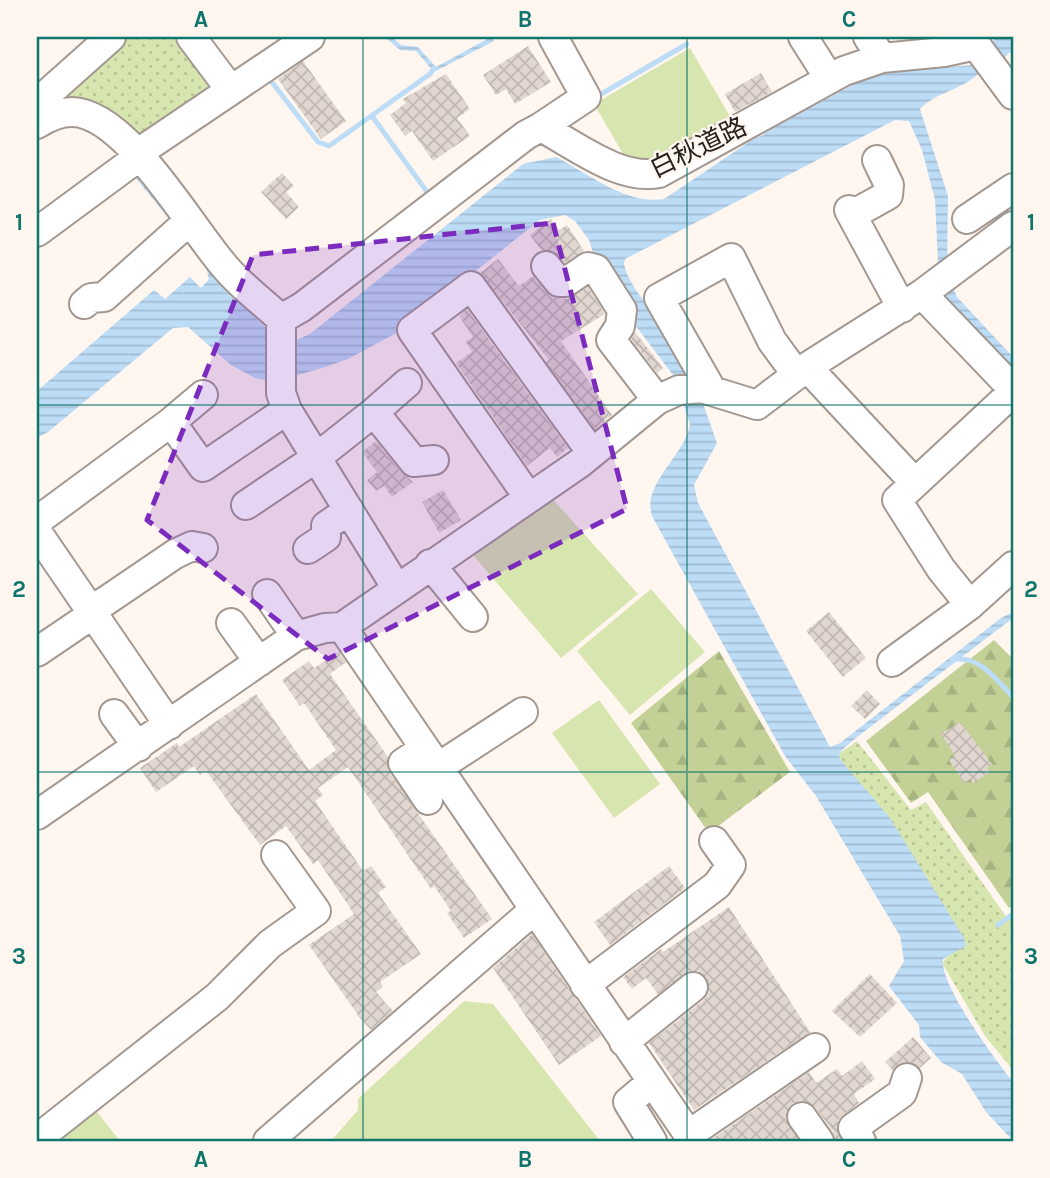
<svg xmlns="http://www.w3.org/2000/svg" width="1050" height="1178" font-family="Karla,'Noto Sans JP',sans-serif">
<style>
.green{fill:url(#green-dots)}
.forest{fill:url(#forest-firs)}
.pitch{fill:#d7e5af}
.water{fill:url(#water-rules)}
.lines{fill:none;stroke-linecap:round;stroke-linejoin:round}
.stream{stroke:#bddcf6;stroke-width:5}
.building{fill:url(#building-cross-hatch)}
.minor-casing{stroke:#a29891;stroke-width:32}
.minor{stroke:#fff;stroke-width:28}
.marked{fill:#7b2cbf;fill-opacity:0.2;stroke:#7b2cbf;stroke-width:5;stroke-dasharray:14 9;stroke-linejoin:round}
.grid{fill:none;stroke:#0f766e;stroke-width:2;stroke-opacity:0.55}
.labels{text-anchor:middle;stroke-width:5;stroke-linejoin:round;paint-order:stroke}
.street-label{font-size:26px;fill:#25211f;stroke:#fff6f0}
.neatline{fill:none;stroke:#0f766e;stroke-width:2.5}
.grid-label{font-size:23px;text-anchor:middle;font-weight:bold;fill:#0f766e}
</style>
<defs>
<pattern id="green-dots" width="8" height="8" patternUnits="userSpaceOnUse" patternTransform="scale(1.75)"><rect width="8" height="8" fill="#d7e5af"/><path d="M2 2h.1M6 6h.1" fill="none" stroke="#b8c496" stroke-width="1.8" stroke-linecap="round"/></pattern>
<pattern id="forest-firs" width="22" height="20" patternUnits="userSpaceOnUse" patternTransform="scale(1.75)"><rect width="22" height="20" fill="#c3d196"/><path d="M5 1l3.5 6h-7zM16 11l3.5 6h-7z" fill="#a7b381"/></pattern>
<pattern id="water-rules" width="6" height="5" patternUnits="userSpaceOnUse" patternTransform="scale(1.75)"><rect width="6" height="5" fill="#bddcf6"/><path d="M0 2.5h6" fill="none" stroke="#a2bcd2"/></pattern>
<pattern id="building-cross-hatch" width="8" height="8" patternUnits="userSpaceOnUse" patternTransform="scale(1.75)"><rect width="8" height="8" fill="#e2d7d0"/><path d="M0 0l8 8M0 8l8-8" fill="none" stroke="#c2b8b2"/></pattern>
</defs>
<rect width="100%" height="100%" fill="#fff6f0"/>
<path class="green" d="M126,37H180L217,86L141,145L66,106L59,96Z
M857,741L911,810L926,802L1007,918L1013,914V1070L985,1036L942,963L951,953L965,946L834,757Z"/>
<path class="forest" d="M994,640L1013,659V904L1009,908L928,792L911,803L866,741Z
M719,651L790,772L709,833L631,723Z"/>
<path class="pitch" d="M690,48L735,125L656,168L626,159L594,104Z
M549,495L638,594L561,658L467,548Z
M651,589L705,652L630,715L577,651Z
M599,700L660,784L614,818L552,733Z
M464,1001L493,1004L600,1141H331L358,1110V1099Z
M93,1107L120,1141H49Z"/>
<path class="water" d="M385,37H392L401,45L418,47L436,67L491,37L494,41L434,72L416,51L400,50Z
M994,37H1013V50L1000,61L992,50Z
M974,65L980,72C964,90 937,91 920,109L948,196L947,270L951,283L957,297L1013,357V375L940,302L935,200L922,150L909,121L895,120L625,259L624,264C630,291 658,314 672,337C693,369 704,407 717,443L694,485L698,503L830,747L840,743L1001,618L1013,612V618L857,737L841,751L839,758L890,818L964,938L966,946L943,959C939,984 996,1061 1013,1082V1141L986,1112L962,1074L941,1062L920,1037L919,1025L889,986L904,961L900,936L816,796L785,756L653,518C639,486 684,457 690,425L676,379L626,313L594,256L589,240L575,221L565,215L540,220L400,331L348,359L325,367L274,382L255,378L231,365L188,327L173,328L48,432L37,438V391L154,290L165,299L190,277L201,288L209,279L205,263L130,171L133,165L210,261L214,277L276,338L290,343L310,334L523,164L556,157C589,174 626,205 664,199L755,138L764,135L766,131L877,72Z"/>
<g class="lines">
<path class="stream" d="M268,77L318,142L329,146L430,74L434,68
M596,97L687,44
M372,116L430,196
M952,660C977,653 997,680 1013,697
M998,925L1013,914"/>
</g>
<path class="building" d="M528,46L551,82L515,104L506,89L496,95L483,75Z
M303,61L346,121L321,139L278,79Z
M761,73L772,92L735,112L725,94Z
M446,74L470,109L457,118L470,136L433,161L412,131L405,136L390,115L406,103L403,99Z
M282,173L294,186L286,192L299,207L286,219L261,192Z
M551,219L559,230L567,225L584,251L565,263L553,251L541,250L530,235Z
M498,259L519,286L533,276L552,297L567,299L588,287L605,314L561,341L612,415L595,429L546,362L549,360L480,273Z
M467,309L568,448L557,457L550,448L527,466L456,363L472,352L466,342L473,337L459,316Z
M635,332L663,368L657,373L631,339Z
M376,441L401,472L413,482L392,497L384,486L376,491L367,480L377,472L362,452Z
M443,490L461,520L439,533L422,502Z
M829,612L866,658L843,677L806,631Z
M339,652L346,662L330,674L388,757L389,772L492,919L464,938L447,913L451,911L434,886L431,889L348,767L318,788L323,795L315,801L363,871L371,866L386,887L378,893L421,954L380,982L383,987L376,992L393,1011L371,1030L360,1018L309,945L354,914L318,860L313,864L286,826L260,845L206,771L200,775L194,766L156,792L140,768L177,743L179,747L256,694L309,770L336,750L304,703L300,706L282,680L309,661L314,668Z
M867,690L880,704L865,719L851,706Z
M960,722L992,764L987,768L990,772L973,783L970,779L964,783L949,760L954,757L953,752L941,734Z
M669,866L685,888L610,945L594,922Z
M729,907L810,1032L694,1110L649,1043L704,1000L709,992L706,977L698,971H690L658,994L646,978L632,989L623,977L661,949L663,952Z
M532,934L601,1036L559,1065L493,968Z
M870,974L897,1003L860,1037L832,1011Z
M913,1037L931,1058L920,1068L913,1063L904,1062L893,1071L885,1062Z
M862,1061L875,1079L854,1094L859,1103L838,1120L837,1129L842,1141H835L833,1131L815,1107L801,1100L792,1104L785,1118L799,1141H709L809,1072L816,1083L837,1069L842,1076Z"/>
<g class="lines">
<defs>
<path id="minor" d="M191,37L230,89
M803,37L829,78
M868,37L882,58
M37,103L111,37
M37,124C48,117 59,112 72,112C127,113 191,229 226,268C242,287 263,302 281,319L302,307L526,135L541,127C575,145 620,181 659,173L844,71L882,58L944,52L976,45L1013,95
M541,127L586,97L553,37
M138,153L310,37
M849,210L902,308
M852,215L888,195L889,185L877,160
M967,219L1013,188
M37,232L140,156
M546,266L559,282H566L588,267L596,269L622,310L620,326L611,340L657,400
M922,294L1013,389
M84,304L91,298L104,297L189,221
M281,319V393L287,410L396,587
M807,367L915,483
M711,389L659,298L731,258L772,341L797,375
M374,412L407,383
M171,422L203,395
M529,498L412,330L471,286L592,453
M246,505L316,458L374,412L414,462L434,460
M37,521L171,422L203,467L287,410
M37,532L169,725
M308,549L326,537V526L349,510
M430,564L473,617
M267,594L296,636
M970,605L941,569L897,500L1013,392
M91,611L175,554L192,546L203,548
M231,623L259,662
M342,627L693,1141
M37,652L93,614
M892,662L970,605L1013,566
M114,714L138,747
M424,749L403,763L428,800
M437,768L523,712
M37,815L296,636L325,628L342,627L580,463L657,400L679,390L702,388L757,405L807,367L922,294L1013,226
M585,985L717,885L731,865L714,841
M624,1042L693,987
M652,1082L628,1102L652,1141
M802,1117L819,1141
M688,1135L815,1048
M37,1139L217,997L270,944L316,911L276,855
M268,1141L534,910
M861,1141L853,1128L902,1093L907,1078"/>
</defs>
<use href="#minor" class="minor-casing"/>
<use href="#minor" class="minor"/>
</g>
<path class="marked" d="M553,223L627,509L328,659L147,520L253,255Z"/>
<path class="grid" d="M363,37V1141M687,37V1141M37,405H1013M37,772H1013"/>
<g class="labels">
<g class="street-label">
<text transform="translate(698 147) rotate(-26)" y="9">白秋道路</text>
</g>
</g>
<rect width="1050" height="1178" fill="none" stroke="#fff6f0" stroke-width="77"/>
<rect x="38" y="38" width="974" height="1102" class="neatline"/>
<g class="grid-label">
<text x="201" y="27">A</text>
<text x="525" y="27">B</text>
<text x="849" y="27">C</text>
<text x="19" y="230">1</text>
<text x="1031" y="230">1</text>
<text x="19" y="597">2</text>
<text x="1031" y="597">2</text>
<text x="19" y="964">3</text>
<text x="1031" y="964">3</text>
<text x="201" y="1167">A</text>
<text x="525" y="1167">B</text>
<text x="849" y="1167">C</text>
</g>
</svg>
